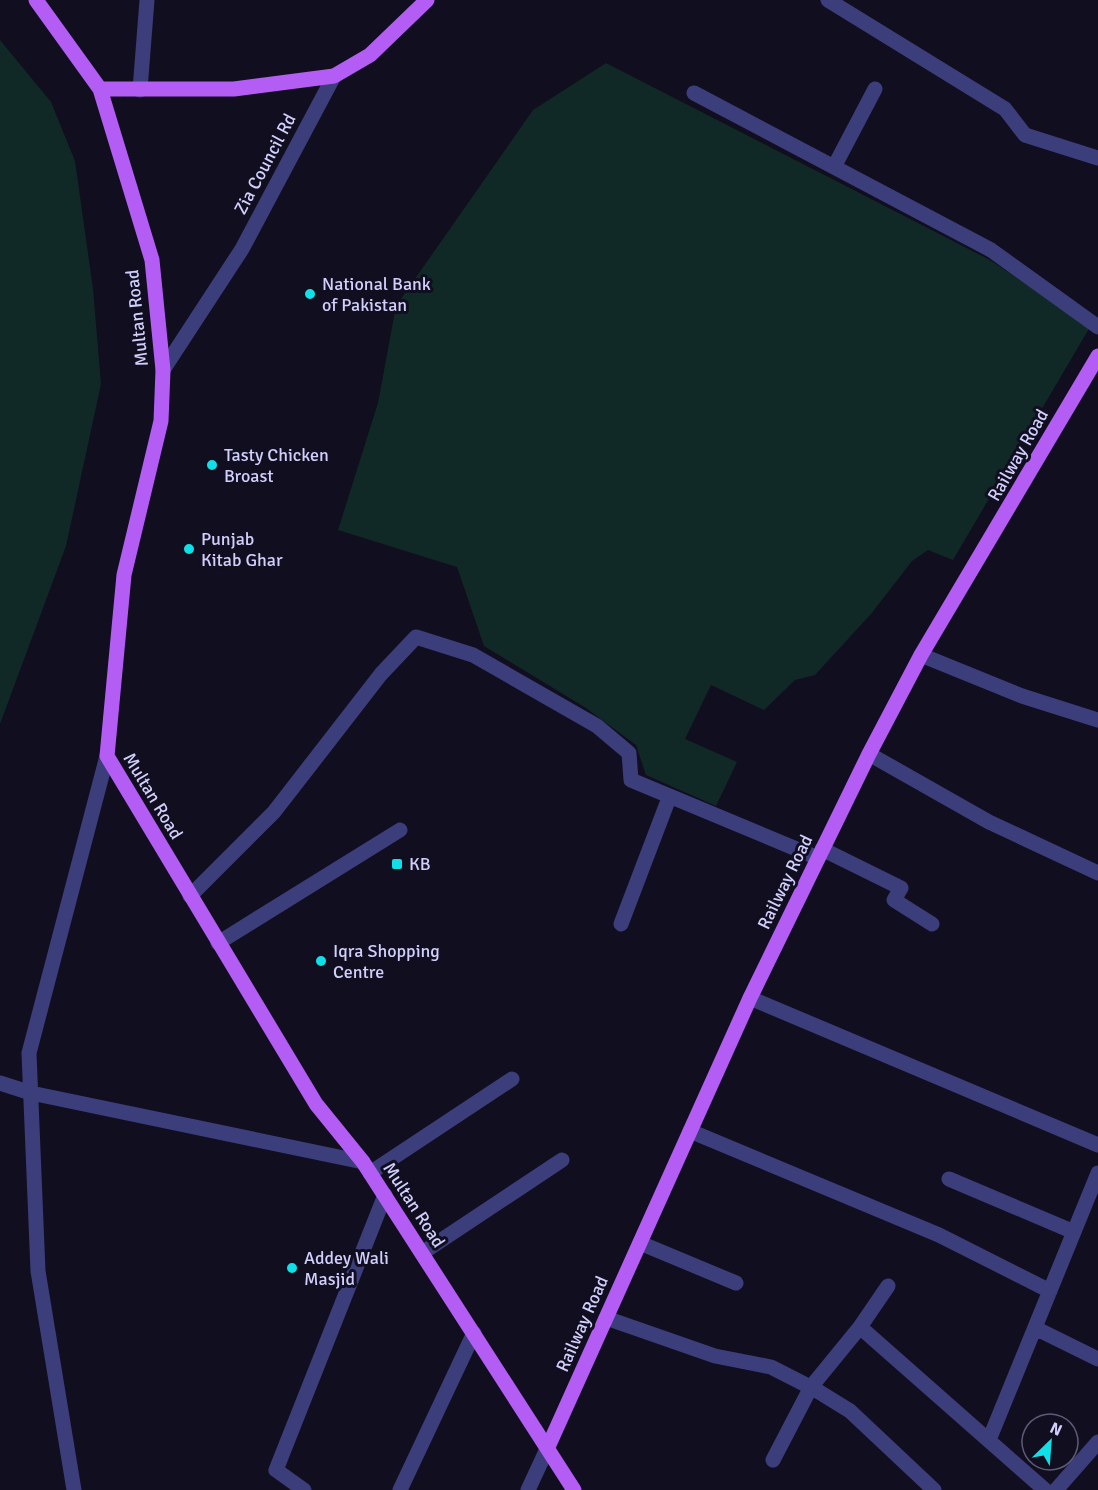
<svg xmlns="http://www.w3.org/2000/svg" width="1098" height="1490" font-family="Signika,sans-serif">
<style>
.green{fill:#112926}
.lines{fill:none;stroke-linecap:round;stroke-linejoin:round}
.minor{stroke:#3c3d7b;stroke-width:15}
.major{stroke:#b35df5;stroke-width:15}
.poi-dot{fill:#0fe0e8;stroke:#100e1f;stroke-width:2}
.labels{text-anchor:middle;stroke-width:6;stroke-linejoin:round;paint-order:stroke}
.street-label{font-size:18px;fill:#d1cffc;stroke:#100e1f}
.poi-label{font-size:18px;fill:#d1cffc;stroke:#100e1f;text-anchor:start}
</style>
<rect width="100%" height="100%" fill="#100e1f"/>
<path class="green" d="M0,40L51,102L75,161L93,289L101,384L66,546L0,724Z
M606,63L990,260L1090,327L953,560L928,550L912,561L871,614L815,675L795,680L764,710L711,685L685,739L737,762L716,806L646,775L636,745L586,708L484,646L457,567L338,530L378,403L396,306L533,110Z"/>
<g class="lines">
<path class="minor" d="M828,0L1005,109L1025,135L1098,158
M140,90L147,0
M694,93L991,250L1098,327
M834,167L875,89
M163,370L242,249L334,76
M921,655L1022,696L1098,720
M869,754L989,822L1098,873
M822,849L901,888L894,900L932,924
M190,896L274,812L381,674L416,637L473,655L597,726L629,753L631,780L818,858
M621,924L669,798
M218,943L400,830
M750,998L1098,1145
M0,1083L31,1093L363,1162
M690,1131L939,1235L1050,1291
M370,1173L512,1079
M949,1179L1074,1232
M640,1243L736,1283
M422,1253L562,1160
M606,1318L715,1356L771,1367L816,1390L850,1411L934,1490
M860,1327L1045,1490
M1035,1328L1098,1359
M989,1440L1098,1173
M773,1460L811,1387L860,1327L888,1286
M74,1490L38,1271L29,1053L107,756
M304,1490L276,1470L385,1195
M400,1490L474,1333
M528,1490L548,1447
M1056,1490L1098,1442"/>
<path class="major" d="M36,0L100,89L152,260L163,370L161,421L124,575L107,756L316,1104L363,1162L574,1490
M100,89H234L334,76L370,55L427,0
M548,1447L750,998L869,754L921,655L1098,356"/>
</g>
<g class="poi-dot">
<circle cx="310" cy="294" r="6"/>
<circle cx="212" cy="465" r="6"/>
<circle cx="189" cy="549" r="6"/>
<rect x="391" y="858" width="12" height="12" rx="3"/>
<circle cx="321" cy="961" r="6"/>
<circle cx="292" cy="1268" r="6"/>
</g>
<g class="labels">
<g class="street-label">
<text transform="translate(265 164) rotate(-62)" y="6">Zia Council Rd</text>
<text transform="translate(137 318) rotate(-96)" y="6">Multan Road</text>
<text transform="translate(1018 455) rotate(-60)" y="6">Railway Road</text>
<text transform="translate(153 796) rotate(59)" y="6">Multan Road</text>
<text transform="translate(785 882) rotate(-64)" y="6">Railway Road</text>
<text transform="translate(414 1205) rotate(57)" y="6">Multan Road</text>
<text transform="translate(582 1324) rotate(-66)" y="6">Railway Road</text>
</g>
<g class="poi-label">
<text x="322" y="290">National Bank<tspan x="322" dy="21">of Pakistan</tspan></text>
<text x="224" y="461">Tasty Chicken<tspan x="224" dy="21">Broast</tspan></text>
<text x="201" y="545">Punjab<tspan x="201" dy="21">Kitab Ghar</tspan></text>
<text x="409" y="870">KB</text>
<text x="333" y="957">Iqra Shopping<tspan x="333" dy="21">Centre</tspan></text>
<text x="304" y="1264">Addey Wali<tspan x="304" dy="21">Masjid</tspan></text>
</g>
</g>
<g transform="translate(1050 1442) rotate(25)"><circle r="28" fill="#100e1f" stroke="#5d5b77" stroke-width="1.5"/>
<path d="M0-4.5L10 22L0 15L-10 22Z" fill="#0fe0e8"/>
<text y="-9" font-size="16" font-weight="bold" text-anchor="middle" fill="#d1cffc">N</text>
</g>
</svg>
